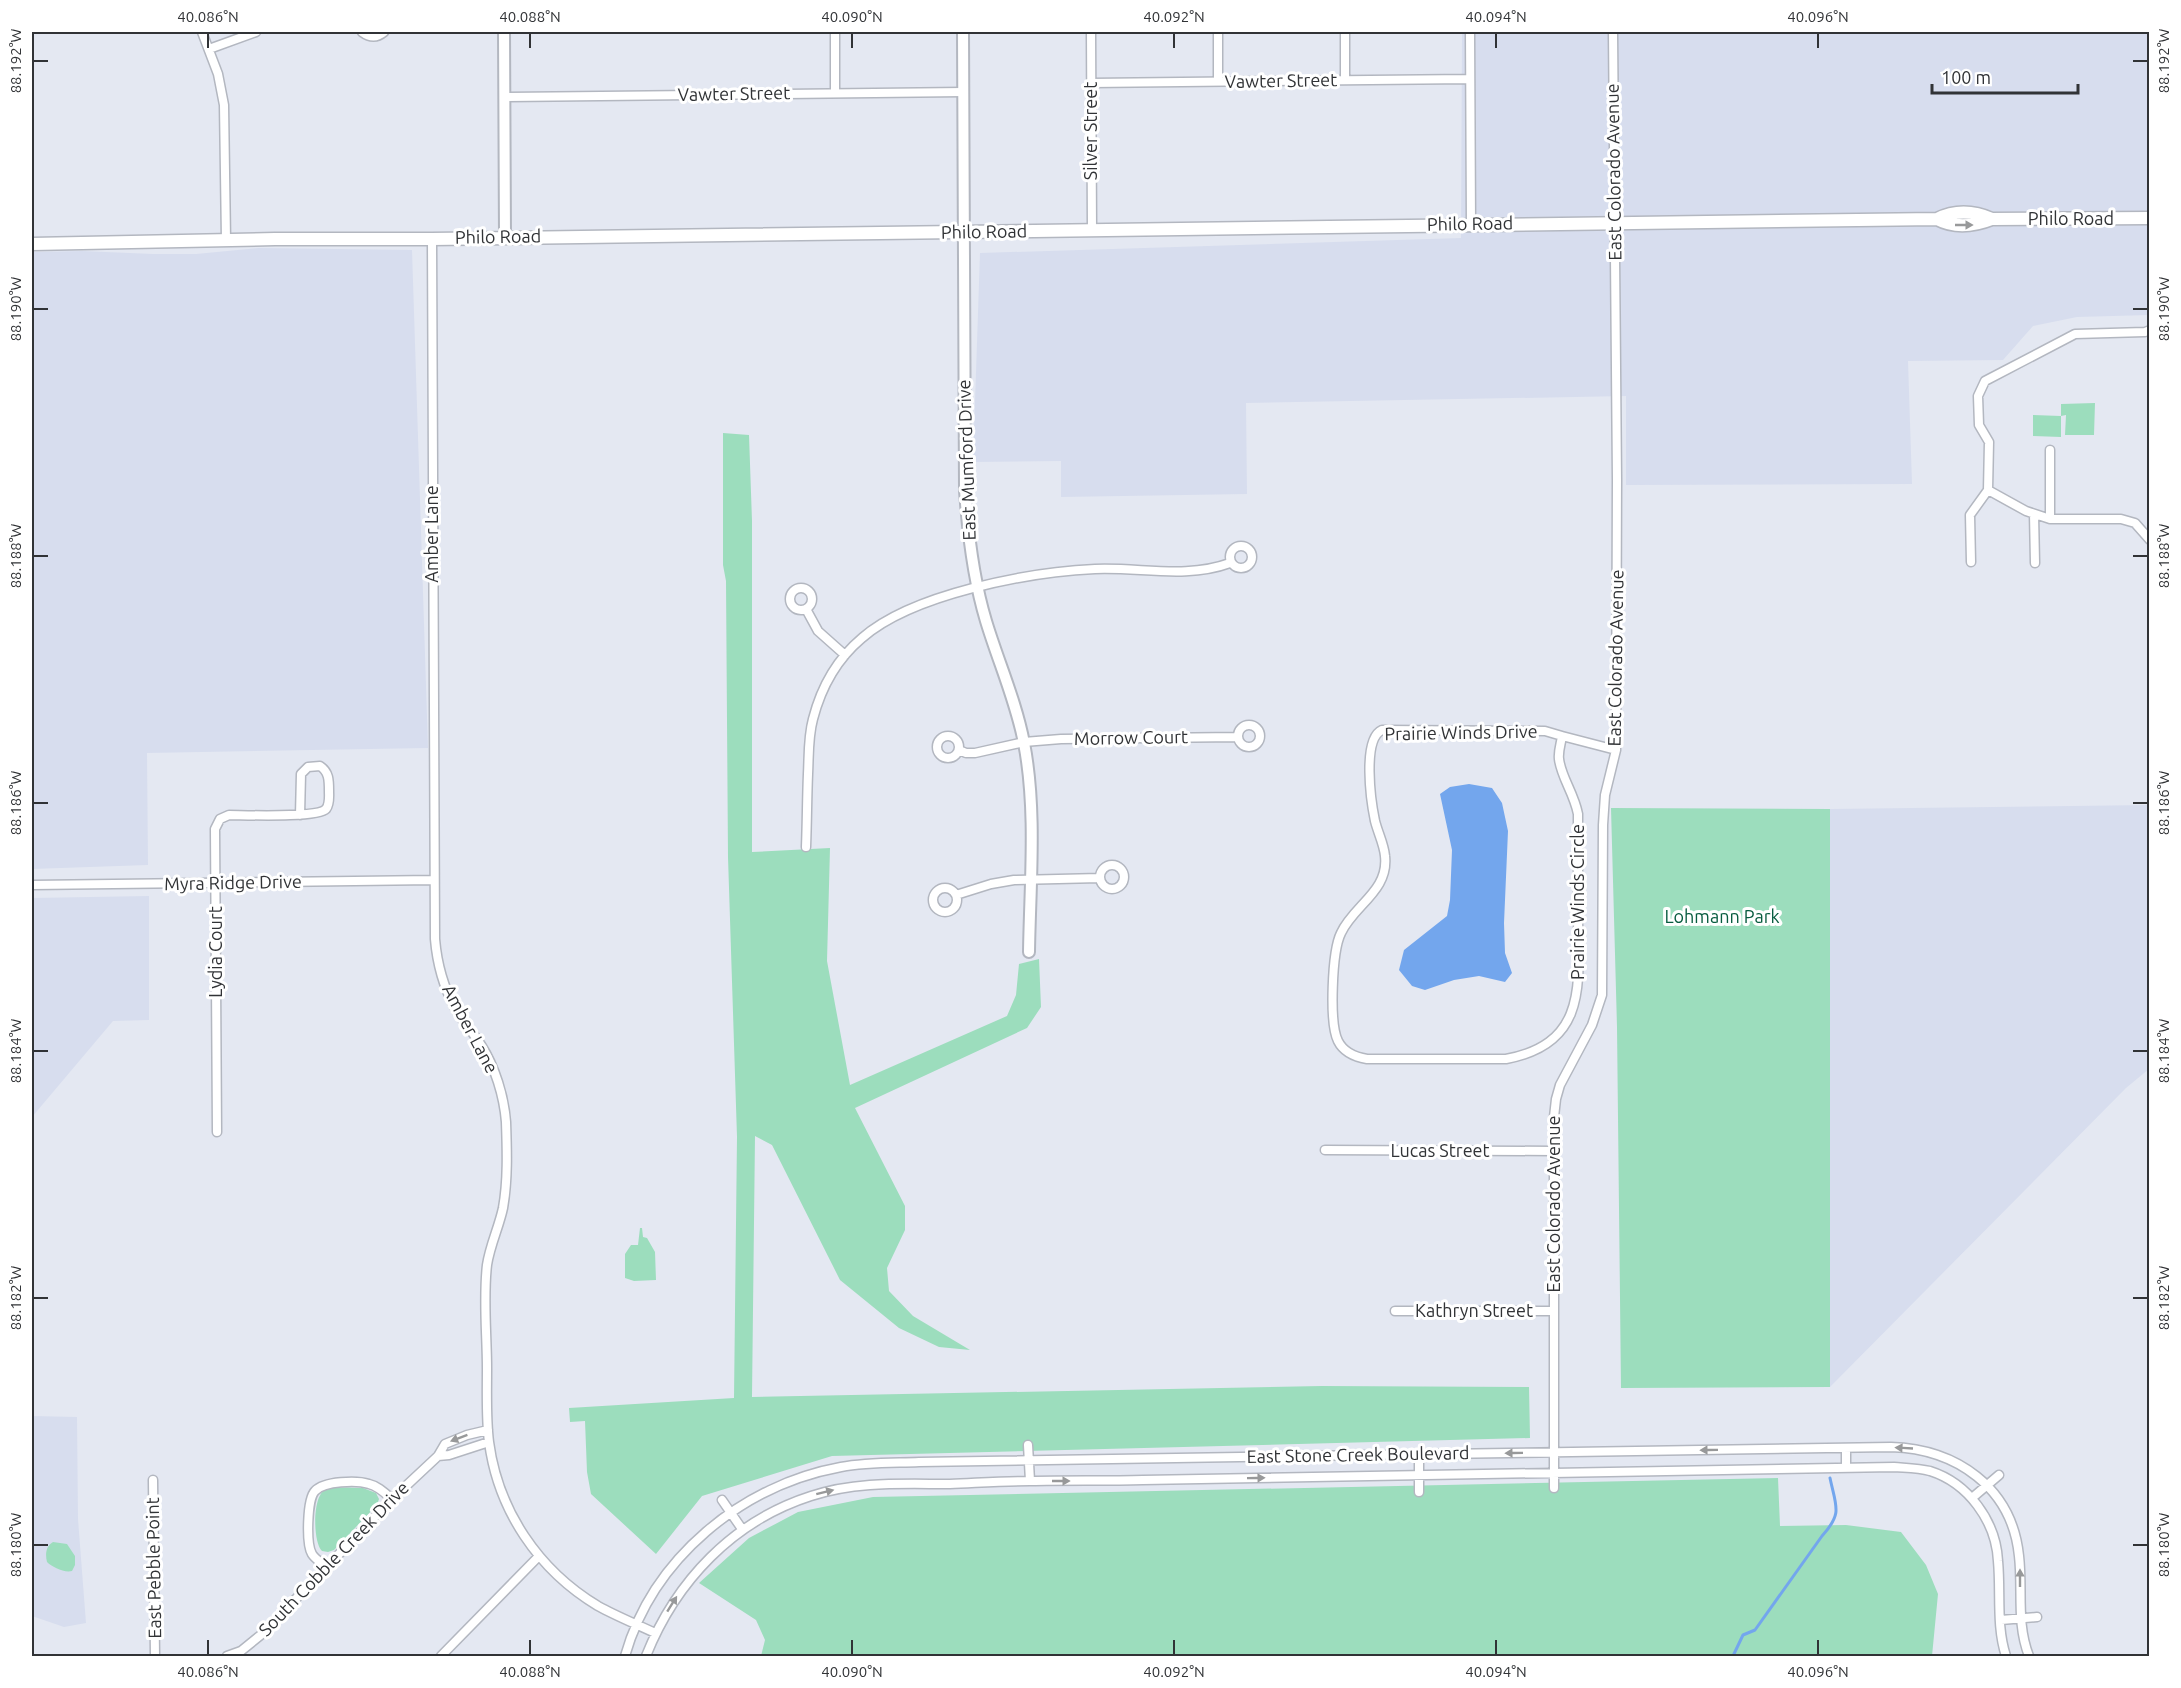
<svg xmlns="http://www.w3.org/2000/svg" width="2181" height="1688" font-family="Ubuntu,sans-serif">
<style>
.built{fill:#d7ddee}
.green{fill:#9cddbd}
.water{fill:#73a6ed}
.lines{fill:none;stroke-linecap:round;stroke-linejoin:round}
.stream{stroke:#73a6ed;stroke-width:3}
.minor-casing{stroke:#b3b7c0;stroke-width:11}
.tertiary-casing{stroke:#b3b7c0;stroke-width:14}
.secondary-casing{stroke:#b3b7c0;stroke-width:15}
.minor{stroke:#fff;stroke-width:8}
.tertiary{stroke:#fff;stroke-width:10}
.secondary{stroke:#fff;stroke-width:12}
.oneway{fill:#98999a}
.ticks{fill:none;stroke:#313336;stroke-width:2}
.labels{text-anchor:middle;stroke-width:6;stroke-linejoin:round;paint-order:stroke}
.street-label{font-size:18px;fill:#313336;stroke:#fff}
.park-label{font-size:18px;fill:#075c3f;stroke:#fff}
.neatline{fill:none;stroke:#313336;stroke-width:2}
.ticks-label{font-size:15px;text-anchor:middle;fill:#313336}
</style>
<rect width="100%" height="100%" fill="#e4e8f2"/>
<path class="built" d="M1462,32H2149V315L2077,317L2033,326L2003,360L1908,361L1912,484L1626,485V396L1246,403L1247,494L1061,497V461L973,462L980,253L1461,238Z
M258,248L412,250L428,748L147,753L148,865L32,869V252L82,251L153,254H196Z
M2150,805L2149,1069L2126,1088L1830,1387V809Z
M149,896V1020L113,1021L32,1117V898Z
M32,1416L77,1417L78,1519L86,1623L64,1627L32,1616Z"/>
<path class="green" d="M2095,403L2094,435H2065L2066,415L2061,416V437L2033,436V415L2061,416V404Z
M723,433L749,435L752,521V852L830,848L827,961L850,1085L1007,1016L1016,995L1019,964L1039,959L1041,1007L1027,1028L855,1108L905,1206V1230L887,1268L889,1291L913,1316L970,1350L939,1347L899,1328L840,1280L772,1145L755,1136L752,1397L1322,1386L1529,1387L1530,1438L832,1456L702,1496L656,1554L591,1494L587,1472L585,1421L570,1422L569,1408L734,1398L737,1137L728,857L726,581L723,565Z
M1611,808L1830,809V1387L1621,1388L1617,1027Z
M640,1228H642L643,1237L647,1238L655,1252L656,1280L634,1281L625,1278V1254L631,1245H638Z
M1778,1478L1780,1526L1846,1525L1901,1532L1926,1565L1938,1594L1932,1656H761L765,1640L756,1620L699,1583L749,1538L798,1512L873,1497Z
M363,1488L376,1493L379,1499L377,1505L334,1550L328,1552L322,1551C313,1543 312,1496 325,1490C335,1486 352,1488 363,1488Z
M53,1542L67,1544L75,1556V1565L72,1571C64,1573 52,1567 47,1562C45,1554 46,1546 53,1542Z"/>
<path class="water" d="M1469,784L1492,788L1502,803L1508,831L1504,923L1505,953L1512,973L1505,982L1479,976L1454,980L1425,990L1412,986L1399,970L1404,950L1447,916L1450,900L1452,850L1440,794L1450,787Z"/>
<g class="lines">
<path class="stream" d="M1733,1656L1743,1635L1755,1630L1822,1536C1843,1513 1836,1507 1830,1478"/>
<defs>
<path id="minor" d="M202,32L218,74L224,105L226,240
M362,32C370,38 377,38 384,32
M835,32V93
M1091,32L1092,230
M1218,32V81
M1345,32V80
M1470,32L1471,225
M209,49L256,32
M1091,83L1470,79
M504,97L964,92
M432,239L435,939C437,963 443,986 455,1008C462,1021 473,1032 481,1045C495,1067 504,1096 506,1122C507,1150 508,1180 503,1208C499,1227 490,1245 487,1265C483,1299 487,1335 487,1369C487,1393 486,1418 489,1442C498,1510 538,1570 598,1606C616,1616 636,1624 655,1633
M2050,450V519
M1988,490L2026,511L2050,519H2121L2135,523L2150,540
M2034,514L2035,563
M1230 557a11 11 0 1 1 22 0a11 11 0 1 1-22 0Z
M1971,562L1970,515L1988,490L1989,442L1979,425L1978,396L1985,381L2075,334L2145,332L2150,330
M790 599a11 11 0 1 1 22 0a11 11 0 1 1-22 0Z
M806,609L818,631L845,655
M1238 736a11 11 0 1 1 22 0a11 11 0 1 1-22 0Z
M1382,730L1545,731L1562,736C1561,744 1558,751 1559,759C1561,777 1574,793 1578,814C1578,849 1578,884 1578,919C1579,985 1587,1044 1506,1059H1367C1355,1057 1344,1053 1338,1041C1329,1023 1332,951 1341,933C1354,905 1389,891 1385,856C1384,844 1378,833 1375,821C1371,802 1362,739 1382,730Z
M937 747a11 11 0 1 1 22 0a11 11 0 1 1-22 0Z
M1562,736L1616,750
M959,750L966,753H975L1024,742L1061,739L1238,737
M806,847C807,822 807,798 808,774C809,755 808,737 813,719C821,688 837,659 862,638C912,594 1029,572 1095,569C1141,567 1186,579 1230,563
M1100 877a12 12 0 1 1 24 0a12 12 0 1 1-24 0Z
M32,885L434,880
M933 900a12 12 0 1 1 24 0a12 12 0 1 1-24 0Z
M956,895L991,884L1014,880L1100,878
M217,1132L215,829L220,819L229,815C245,815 318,818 326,809C330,804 329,797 329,791C329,780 329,772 320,766L308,767L301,774L300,815
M1325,1150L1554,1151
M1395,1311H1553
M1028,1445L1030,1481
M1846,1448V1468
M1419,1455V1492
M438,1456L449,1455L489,1442
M153,1480L155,1656
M1554,1488V1117L1556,1099L1560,1085L1592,1025L1602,995L1603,825L1605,795L1616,750L1617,480L1613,32
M1972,1498L1999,1475
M722,1500L742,1529
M326,1567C322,1563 315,1559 312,1554C306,1544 307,1499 315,1491C324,1481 357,1480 369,1484C378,1486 385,1493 392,1499
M2001,1620L2037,1617
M227,1656L241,1651L262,1634L392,1499L438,1456L445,1444L467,1435L488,1430
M441,1656L539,1556
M625,1656C653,1558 742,1485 841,1467C867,1462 893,1463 919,1462L1891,1447C1956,1449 2012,1487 2019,1556C2023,1590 2016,1623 2029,1656
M646,1656C676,1581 733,1521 811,1496C856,1481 903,1484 950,1484C976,1483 1003,1481 1030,1481C1067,1480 1105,1481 1143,1480C1393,1477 1643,1473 1894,1467C1906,1468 1918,1468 1930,1471C1968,1483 1996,1521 1998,1561C2001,1593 1996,1626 2006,1656"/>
<path id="tertiary" d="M504,32L505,237
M963,32L965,490C968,535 973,578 986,621C998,661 1016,701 1024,743C1037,810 1030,884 1029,952"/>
<path id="secondary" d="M1937,219C1954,228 1974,226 1992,219L2150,218
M32,244L275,239H432L1937,219C1955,210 1974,211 1992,219"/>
</defs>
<use href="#minor" class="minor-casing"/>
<use href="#tertiary" class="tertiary-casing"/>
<use href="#secondary" class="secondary-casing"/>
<use href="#minor" class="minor"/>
<use href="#tertiary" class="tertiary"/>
<use href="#secondary" class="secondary"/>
</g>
<defs><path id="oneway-solid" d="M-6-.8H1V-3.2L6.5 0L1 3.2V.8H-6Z" transform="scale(1.5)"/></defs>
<g class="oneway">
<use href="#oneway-solid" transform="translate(1964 225)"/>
<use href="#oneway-solid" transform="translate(459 1438) rotate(159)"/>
<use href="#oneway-solid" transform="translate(1904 1448) rotate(-177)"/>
<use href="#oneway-solid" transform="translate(1709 1450) rotate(179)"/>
<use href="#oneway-solid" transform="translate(1514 1453) rotate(179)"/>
<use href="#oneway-solid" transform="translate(1256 1478) rotate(-1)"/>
<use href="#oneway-solid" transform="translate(1061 1481)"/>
<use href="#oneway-solid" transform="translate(825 1492) rotate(-14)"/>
<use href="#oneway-solid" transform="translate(2020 1578) rotate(-90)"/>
<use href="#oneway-solid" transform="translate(672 1604) rotate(-58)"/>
</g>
<path class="ticks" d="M208,33V48M530,33V48M852,33V48M1174,33V48M1496,33V48M1818,33V48M33,61H48M2133,61H2148M33,309H48M2133,309H2148M33,556H48M2133,556H2148M33,803H48M2133,803H2148M33,1051H48M2133,1051H2148M33,1298H48M2133,1298H2148M33,1545H48M2133,1545H2148M208,1640V1655M530,1640V1655M852,1640V1655M1174,1640V1655M1496,1640V1655M1818,1640V1655"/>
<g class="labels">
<g class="street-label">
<text transform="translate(1281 81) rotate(-1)" y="6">Vawter Street</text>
<text transform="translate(734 94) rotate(-1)" y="6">Vawter Street</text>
<text transform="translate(1091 131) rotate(-90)" y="6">Silver Street</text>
<text transform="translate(1614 172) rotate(-91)" y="6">East Colorado Avenue</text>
<text x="2071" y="225">Philo Road</text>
<text transform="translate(1470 224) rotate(-1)" y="6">Philo Road</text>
<text transform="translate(984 232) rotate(-1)" y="6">Philo Road</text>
<text transform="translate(498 237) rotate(-1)" y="6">Philo Road</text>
<text transform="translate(967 460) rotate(-92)" y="6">East Mumford Drive</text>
<text transform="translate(432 534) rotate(-90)" y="6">Amber Lane</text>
<text transform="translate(1616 658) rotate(-89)" y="6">East Colorado Avenue</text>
<text transform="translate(1461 733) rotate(-1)" y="6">Prairie Winds Drive</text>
<text transform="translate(1131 738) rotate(-1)" y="6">Morrow Court</text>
<text transform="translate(233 883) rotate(-1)" y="6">Myra Ridge Drive</text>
<text transform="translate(1578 902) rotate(-90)" y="6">Prairie Winds Circle</text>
<text transform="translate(216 952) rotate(-90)" y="6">Lydia Court</text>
<text transform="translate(470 1029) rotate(62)" y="6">Amber Lane</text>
<text x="1440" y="1157">Lucas Street</text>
<text transform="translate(1554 1204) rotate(-90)" y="6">East Colorado Avenue</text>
<text x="1474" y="1317">Kathryn Street</text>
<text transform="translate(1358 1455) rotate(-1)" y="6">East Stone Creek Boulevard</text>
<text transform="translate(334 1559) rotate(-46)" y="6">South Cobble Creek Drive</text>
<text transform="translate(154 1568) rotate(-91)" y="6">East Pebble Point</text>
</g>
<g class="park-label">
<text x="1722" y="923">Lohmann Park</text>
</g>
</g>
<rect width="2181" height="1688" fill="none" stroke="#ffffff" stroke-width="66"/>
<path d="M1932 84v9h146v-9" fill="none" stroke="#313336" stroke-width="3"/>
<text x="1941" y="84" font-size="18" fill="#313336" stroke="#ffffff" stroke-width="4.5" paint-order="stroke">100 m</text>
<rect x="33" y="33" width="2115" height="1622" class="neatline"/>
<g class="ticks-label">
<text x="208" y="22">40.086°N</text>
<text x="530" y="22">40.088°N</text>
<text x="852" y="22">40.090°N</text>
<text x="1174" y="22">40.092°N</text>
<text x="1496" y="22">40.094°N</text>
<text x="1818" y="22">40.096°N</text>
<text transform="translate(2164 61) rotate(-90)" y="5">88.192°W</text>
<text transform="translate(16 61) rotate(-90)" y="5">88.192°W</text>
<text transform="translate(2164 309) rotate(-90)" y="5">88.190°W</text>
<text transform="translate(16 309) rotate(-90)" y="5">88.190°W</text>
<text transform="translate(2164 556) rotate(-90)" y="5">88.188°W</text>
<text transform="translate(16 556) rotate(-90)" y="5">88.188°W</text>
<text transform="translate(2164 803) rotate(-90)" y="5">88.186°W</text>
<text transform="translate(16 803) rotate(-90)" y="5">88.186°W</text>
<text transform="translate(2164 1051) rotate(-90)" y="5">88.184°W</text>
<text transform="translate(16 1051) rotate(-90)" y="5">88.184°W</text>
<text transform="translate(2164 1298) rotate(-90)" y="5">88.182°W</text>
<text transform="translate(16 1298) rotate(-90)" y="5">88.182°W</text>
<text transform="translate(2164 1545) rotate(-90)" y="5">88.180°W</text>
<text transform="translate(16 1545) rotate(-90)" y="5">88.180°W</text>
<text x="208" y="1677">40.086°N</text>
<text x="530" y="1677">40.088°N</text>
<text x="852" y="1677">40.090°N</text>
<text x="1174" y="1677">40.092°N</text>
<text x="1496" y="1677">40.094°N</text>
<text x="1818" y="1677">40.096°N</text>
</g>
</svg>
